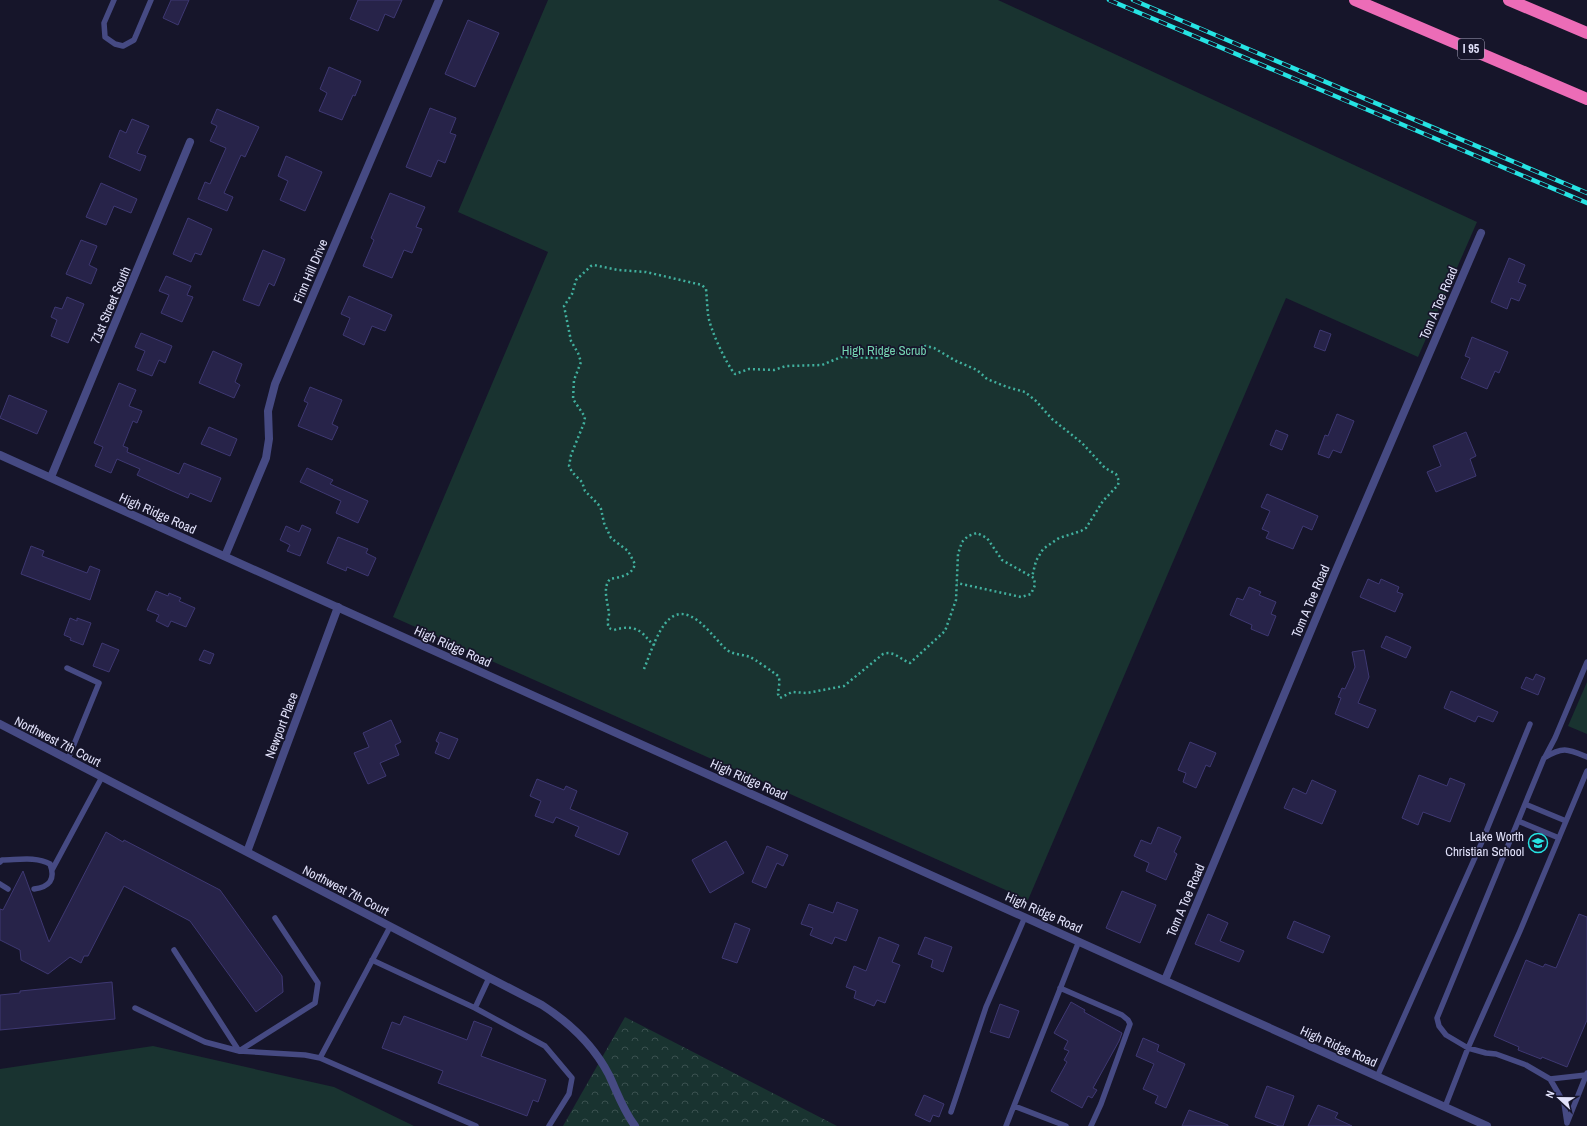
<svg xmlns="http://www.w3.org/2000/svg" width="1587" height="1126" font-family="'Archivo Narrow',sans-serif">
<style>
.green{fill:#193330}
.forest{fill:url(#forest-crowns)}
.building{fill:#272349;stroke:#3e3872}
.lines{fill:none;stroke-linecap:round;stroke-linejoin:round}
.path{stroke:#41b09e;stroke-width:2.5;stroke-dasharray:2 3;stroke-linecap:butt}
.service{stroke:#464a83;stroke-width:5.5}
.minor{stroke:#464a83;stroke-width:8}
.tertiary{stroke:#464a83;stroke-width:8}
.motorway{stroke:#ec6cb7;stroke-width:12}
.rail-casing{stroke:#26e3e3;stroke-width:4.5}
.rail{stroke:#16152a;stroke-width:3;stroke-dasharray:9;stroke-linecap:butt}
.labels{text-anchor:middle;stroke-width:3.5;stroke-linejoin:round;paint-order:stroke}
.shield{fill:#16152a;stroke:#a5a4bc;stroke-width:1}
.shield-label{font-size:12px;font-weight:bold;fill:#e2e2fb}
.street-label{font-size:13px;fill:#e2e2fb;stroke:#16152a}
.park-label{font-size:13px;fill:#75d4b2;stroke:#16152a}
.poi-label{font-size:13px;fill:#e2e2fb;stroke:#16152a;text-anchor:end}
</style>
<defs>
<pattern id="forest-crowns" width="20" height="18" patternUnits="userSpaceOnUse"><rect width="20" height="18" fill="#193330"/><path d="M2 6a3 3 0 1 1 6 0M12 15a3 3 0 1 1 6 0" fill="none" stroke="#3a504f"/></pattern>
</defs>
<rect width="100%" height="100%" fill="#16152a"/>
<path class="green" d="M548,0H998L1477,222L1418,357L1286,298L1028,900L393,617L548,252L458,212Z
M1587,682V734L1568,726Z
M153,1046L334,1087L414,1126H0V1069Z"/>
<path class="forest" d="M625,1017L837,1126H563Z"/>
<path class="building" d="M171,0H189L178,25L163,18Z
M358,0H402L394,18L385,14L378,31L350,19Z
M468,20L499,33L475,87L445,74Z
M329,67L361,81L355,96L353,95L342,120L319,111L327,93L320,89Z
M430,108L456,118L450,133L456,135L445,163L438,160L431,177L406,167Z
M217,109L259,127L245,157L241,155L224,193L233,197L227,211L198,199L205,182L210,184L226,148L210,141L217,126L211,123Z
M132,119L149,126L137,153L146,156L140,171L109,157L120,130L126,133Z
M286,156L322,172L305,211L280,200L288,181L278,176Z
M101,183L137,199L131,213L114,206L106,225L86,217Z
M390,193L425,207L416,227L422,229L412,253L404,250L392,278L363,266L374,240L371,238Z
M188,218L212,229L201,255L195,253L191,262L173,254Z
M81,240L97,246L89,265L97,269L91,284L66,274Z
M263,250L285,259L274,286L269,283L259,306L243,300Z
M1509,258L1525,265L1518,282L1526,285L1519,301L1511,298L1507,309L1491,302Z
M166,276L191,286L187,295L193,297L182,322L161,313L169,295L159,291Z
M349,296L392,315L385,331L372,326L364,345L343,335L350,318L341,314Z
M67,297L84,304L68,343L51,336L57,320L51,317L55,307L62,309Z
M1320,330L1331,334L1325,351L1314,347Z
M141,333L172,346L165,363L159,360L152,376L137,370L145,351L135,347Z
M1472,337L1508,352L1499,373L1495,371L1487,389L1461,378L1470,358L1465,356Z
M213,351L242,364L235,382L240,385L234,398L199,383Z
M119,383L136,390L129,406L142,411L137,423L133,421L123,446L128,448L127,452L179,474L184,463L221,478L211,502L190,493L188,498L172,491L137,475L140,469L117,459L111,473L95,466L103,447L94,443Z
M310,387L342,400L332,424L338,427L332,440L298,426L308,403L304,401Z
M9,395L47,411L37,434L0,418Z
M1337,414L1354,421L1341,453L1333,450L1329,458L1318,454L1325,435L1328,436Z
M209,427L237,439L230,456L201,444Z
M1276,430L1288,435L1282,450L1270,445Z
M1466,432L1476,456L1470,459L1476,476L1436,492L1427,472L1441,466L1433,446Z
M307,468L333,480L330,484L368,501L358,523L336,513L341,501L300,482Z
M1267,494L1318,516L1312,530L1303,526L1293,549L1266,538L1269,532L1262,529L1270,511L1261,507Z
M302,525L311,529L300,556L287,551L290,545L280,540L286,526L299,532Z
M338,537L368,549L366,553L376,558L368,576L347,567L346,571L327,563Z
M31,546L44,551L42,556L87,573L90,566L100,570L90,600L21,574Z
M1368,579L1379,584L1381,579L1399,587L1397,592L1403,594L1395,612L1360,597Z
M1249,587L1261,592L1259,595L1276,602L1271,614L1276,616L1268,636L1251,629L1252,625L1230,615L1237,598L1243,600Z
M156,591L168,596L169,593L181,598L179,601L195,608L186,627L171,621L168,627L156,621L159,615L147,610Z
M70,618L77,621V618L91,623L83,645L70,640L71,638L64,635Z
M1386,636L1411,647L1406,658L1381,647Z
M102,643L119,650L109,672L93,666Z
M204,650L214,654L210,664L199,660Z
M1364,650L1369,677L1358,703L1376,710L1368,728L1335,714L1341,698L1338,697L1342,688L1345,689L1355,667L1352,652Z
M1536,674L1545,678L1538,695L1521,688L1526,677L1533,680Z
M1451,691L1498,712L1493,722L1478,716L1475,722L1444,708Z
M391,720L401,742L395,745L399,755L380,763L386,776L368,784L354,753L369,747L363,733Z
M440,732L458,739L449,759L435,753L439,743L436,741Z
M1190,742L1216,753L1210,767L1206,765L1196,788L1183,782L1186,773L1178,770Z
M1419,775L1447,786L1450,778L1465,784L1450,822L1423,812L1418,825L1402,818Z
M537,779L564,790L566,786L577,791L570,809L628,833L619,855L575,836L579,827L556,817L553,823L535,816L541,801L530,796Z
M1312,780L1336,791L1322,824L1284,808L1293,788L1306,794Z
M1158,827L1181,837L1174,852L1177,854L1166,880L1146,871L1149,863L1134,856L1141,840L1151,844Z
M106,832L123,842L124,840L220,890L282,976L283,992L256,1012L190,921L124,886L88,956H84L81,963L70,957L48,974L21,960L20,950L0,940V909L3,910L23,871L49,942Z
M726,841L744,873L710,893L692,860Z
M767,846L788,855L783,866L777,863L766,888L752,882Z
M1122,891L1156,905L1140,943L1106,928Z
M837,902L858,910L846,941L835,937L832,944L810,935L813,928L801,924L809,904L833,913Z
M1208,914L1228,923L1220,941L1244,951L1239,962L1195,944Z
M1579,914L1587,917V1020L1567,1067L1542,1057L1541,1059L1518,1050L1519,1047L1494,1036L1526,960L1543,967L1545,964L1556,968Z
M1294,921L1330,936L1323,953L1287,938Z
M735,923L750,929L737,963L722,958Z
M879,937L899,945L892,962L900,965L885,1003L877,1000L874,1006L854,998L856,991L846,987L854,966L866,971Z
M925,937L952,947L943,972L931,967L933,960L918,954Z
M112,982L115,1019L0,1030V995L20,993V991Z
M1071,1002L1085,1010L1084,1012L1122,1033L1119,1041L1093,1088L1097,1090L1092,1098L1088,1096L1082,1108L1051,1091L1067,1062L1064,1060L1069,1051L1064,1049L1068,1041L1054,1033Z
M1000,1004L1019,1011L1009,1038L990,1032Z
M404,1016L467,1040L474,1021L492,1028L481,1056L546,1080L538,1102L533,1100L527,1116L438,1083L443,1071L382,1048L392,1022L400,1025Z
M1143,1038L1159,1045L1157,1051L1185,1064L1166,1108L1155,1103L1158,1096L1143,1089L1154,1064L1136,1056Z
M1267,1086L1294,1096L1283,1126H1279L1255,1117Z
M924,1095L944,1104L939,1117L933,1115L930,1122L915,1115Z
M1318,1105L1338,1113L1335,1118L1352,1126H1308Z
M1189,1110L1228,1125V1126H1182Z"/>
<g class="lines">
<path class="path" d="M655,645C649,642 647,637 642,633C634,626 624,627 614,630C610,629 608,628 608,624C607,620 609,617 609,614C608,603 602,588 610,579C620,577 632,576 635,564L628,551L611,538L604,523L601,509L598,504L585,491L582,482L572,472L569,466L571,455L584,423L585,417L573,399L574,380L581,362L578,353L571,341L564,306L572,294L576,280L591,266L594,265L618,270L646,272L702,285L706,289C707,298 707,306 708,314C709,327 726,364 735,374L749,369L774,370L786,366L822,365L841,357L880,358L898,352L926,346L934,348L956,361L977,370L987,379L1007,387L1025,392L1036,401L1052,419L1082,443L1105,468L1116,474L1119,481L1118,485L1103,501L1086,528L1081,531L1059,538L1043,549L1036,561L1032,577
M644,669C650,655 660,620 676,615C695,608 715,640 727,650C734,655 742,654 750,657C753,658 776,674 778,676C781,681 778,689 778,694L780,698L792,692L807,693L844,686L883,654C894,650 901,660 910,663L945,631L956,600L958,554L962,542L968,536L977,533L987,538L1002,560L1034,578L1035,585L1031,594L1021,597L957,583"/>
<path class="service" d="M114,0L104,23L105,37L115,44L123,46L134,40L151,0
M67,668L99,683L68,759
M1545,757L1555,738L1587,662
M1525,804L1566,821
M1518,821L1559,838
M0,862L2,860C17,860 36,856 50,864C56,880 49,887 34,889
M52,870L102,777
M0,884L8,889
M174,950L239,1051L315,1003L318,983L275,918
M372,960L475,1008L545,1046L572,1078L569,1094L549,1126
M1060,988L1122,1015L1128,1020L1130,1024L1101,1104L1091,1126
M135,1008L205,1042L239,1051L305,1055L320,1058L476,1126
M475,1008L489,978
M320,1058L390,927
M1377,1077L1481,844L1530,724
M1550,1079L1586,1075
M1014,1106L1066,1126
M1445,1107L1468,1048L1520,931L1587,771
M951,1112L986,1007L1025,917
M1567,1123L1564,1103L1550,1079L1526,1065L1496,1054L1486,1053L1468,1048L1446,1035L1439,1026L1437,1018L1544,758C1563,746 1568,749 1587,757
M1567,1123L1587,1073
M1006,1126L1079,941"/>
<path class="minor" d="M51,477L190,142
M225,556L266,458L269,439L268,411L275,384L439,0
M0,724L542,1005C570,1023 593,1044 609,1075C617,1092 623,1110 635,1126
M247,852L338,607
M1165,980L1337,568L1481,233"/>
<path class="tertiary" d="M0,455L1487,1126"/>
<path class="motorway" d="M1355,0L1587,99
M1509,0L1587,33"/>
<defs>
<path id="rail" d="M1109,0L1587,203
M1133,0L1587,193"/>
</defs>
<use href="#rail" class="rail-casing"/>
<use href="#rail" class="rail"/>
</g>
<defs>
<symbol id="school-ring" viewBox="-11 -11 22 22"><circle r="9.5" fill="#16152a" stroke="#26e3e3" stroke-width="1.5"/><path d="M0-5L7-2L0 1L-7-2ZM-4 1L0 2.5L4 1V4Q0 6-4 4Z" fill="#26e3e3"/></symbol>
</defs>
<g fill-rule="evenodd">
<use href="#school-ring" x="1527" y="832" width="22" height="22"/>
</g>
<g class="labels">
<rect class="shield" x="1458" y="39" width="26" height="20" rx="3"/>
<g class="shield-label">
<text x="1471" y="53">I 95</text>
</g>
<g class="street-label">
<text transform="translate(310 271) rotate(-67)" y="5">Finn Hill Drive</text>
<text transform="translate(1438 303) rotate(-67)" y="5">Tom A Toe Road</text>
<text transform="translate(110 305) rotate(-67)" y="5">71st Street South</text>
<text transform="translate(158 513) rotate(24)" y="5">High Ridge Road</text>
<text transform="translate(1310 601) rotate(-67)" y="5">Tom A Toe Road</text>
<text transform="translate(453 646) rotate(24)" y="5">High Ridge Road</text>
<text transform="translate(281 725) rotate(-69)" y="5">Newport Place</text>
<text transform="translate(58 741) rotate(27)" y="5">Northwest 7th Court</text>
<text transform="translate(749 779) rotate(24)" y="5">High Ridge Road</text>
<text transform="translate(346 890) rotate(27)" y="5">Northwest 7th Court</text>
<text transform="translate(1185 900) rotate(-67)" y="5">Tom A Toe Road</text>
<text transform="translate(1044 912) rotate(24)" y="5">High Ridge Road</text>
<text transform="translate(1339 1046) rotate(24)" y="5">High Ridge Road</text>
</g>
<g class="park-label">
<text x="884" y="355">High Ridge Scrub</text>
</g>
<g class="poi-label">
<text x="1524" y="841">Lake Worth<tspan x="1524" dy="15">Christian School</tspan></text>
</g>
</g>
<g transform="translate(1559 1098) rotate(292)" stroke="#16152a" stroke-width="3" paint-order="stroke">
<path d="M0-3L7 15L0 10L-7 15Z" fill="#e2e2fb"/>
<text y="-6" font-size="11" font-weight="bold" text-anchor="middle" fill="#e2e2fb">N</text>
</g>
</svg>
